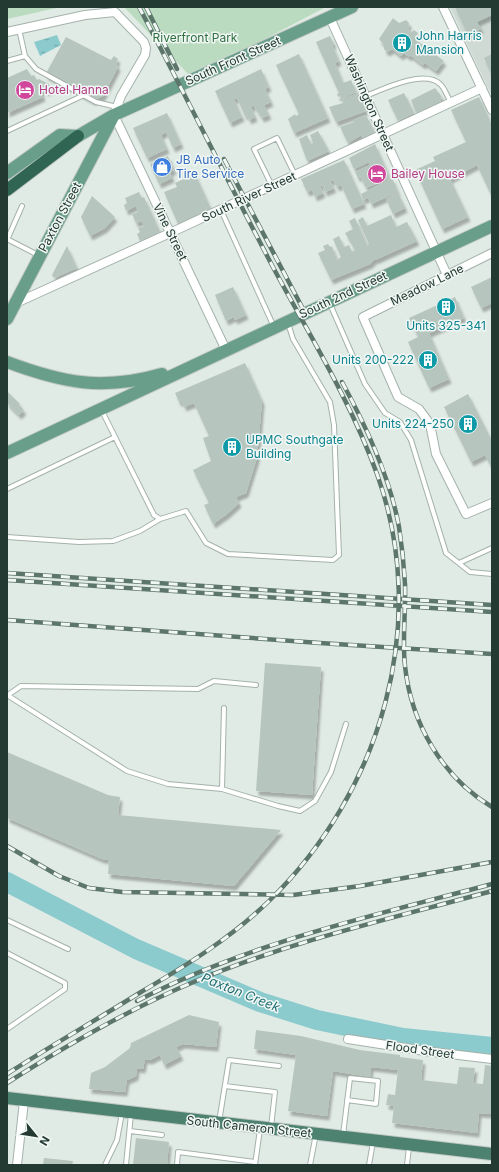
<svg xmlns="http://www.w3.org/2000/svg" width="499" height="1172" font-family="Inter,sans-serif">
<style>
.built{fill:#cfdad4}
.park{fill:#bbdbc0}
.water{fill:url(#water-ripples)}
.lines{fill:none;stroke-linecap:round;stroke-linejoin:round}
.river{stroke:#8bcacd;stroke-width:20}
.building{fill:#b6c5be;filter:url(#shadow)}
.service-casing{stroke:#a4b2ab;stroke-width:6}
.minor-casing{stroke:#a4b2ab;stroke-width:10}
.primary-casing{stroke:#c1c8c5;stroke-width:14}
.trunk-casing{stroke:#c1c8c5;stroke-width:14}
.motorway-casing{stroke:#c1c8c5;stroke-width:14}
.service{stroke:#fff;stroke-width:4}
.minor{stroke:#fff;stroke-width:8}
.primary{stroke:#689e8a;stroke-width:12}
.trunk{stroke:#4c826f;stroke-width:12}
.motorway{stroke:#306554;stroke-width:12}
.rail-casing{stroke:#5d766c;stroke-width:4.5}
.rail{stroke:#f1f7f4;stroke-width:3;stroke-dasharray:9;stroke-linecap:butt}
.labels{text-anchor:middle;stroke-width:3;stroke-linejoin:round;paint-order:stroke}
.culture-label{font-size:12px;fill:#0d838f;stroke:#f1f7f4;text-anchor:start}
.park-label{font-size:12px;fill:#2f6f41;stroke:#f1f7f4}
.street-label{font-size:12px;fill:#223a31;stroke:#f1f7f4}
.hotel-label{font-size:12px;fill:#b23c85;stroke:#f1f7f4;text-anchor:start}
.shop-label{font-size:12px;fill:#366cbe;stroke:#f1f7f4;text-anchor:start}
.water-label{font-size:13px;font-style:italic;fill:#206e73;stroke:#f1f7f4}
</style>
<defs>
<pattern id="water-ripples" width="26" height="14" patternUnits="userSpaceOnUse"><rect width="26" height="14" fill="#8bcacd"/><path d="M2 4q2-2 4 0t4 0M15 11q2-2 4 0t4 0" fill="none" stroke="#71a5a7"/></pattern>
<filter id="shadow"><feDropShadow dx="2.5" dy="4.5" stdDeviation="1" flood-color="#0004"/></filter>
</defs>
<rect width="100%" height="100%" fill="#e1ebe5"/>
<path class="built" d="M450,7H492V96L469,48Z"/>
<path class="park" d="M7,7H61L7,19Z
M124,7H326L261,41L188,74Z"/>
<path class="water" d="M57,35L61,45L40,56L34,42Z"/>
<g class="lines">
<path class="river" d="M7,882L136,949L260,1002L317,1020L403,1038L492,1047"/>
</g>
<path class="building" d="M455,7H492V15L477,22L481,29L468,35Z
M393,18L399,23L406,20L409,23L408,29L412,32L414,30L418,33L415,39L444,61L436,71L425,63L423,65L410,55L409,57L404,53L401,56L392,49L387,52L384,49V45L379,39Z
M330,36L334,44L332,45L339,61L335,63L343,83L351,80L356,92L342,99L340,96L338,97L337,94L339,93L316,42Z
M66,37L111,60L114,56L118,59L116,63L118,67L103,96L93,101L45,75Z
M299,54L328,118L294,133L288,119L295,114L296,116L299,114L276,65Z
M492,54V75L484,58Z
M27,69L31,76L34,75L37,80L39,79L49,84L51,89L46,92L44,89L41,91L43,97L7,113V78Z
M261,69L269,87L265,89L271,102L264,105L269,115L262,118L253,105L251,107L255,117L249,120L247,115L245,116L237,98L234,99L242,117L230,123L215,91Z
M435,88L442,97L440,98L441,101L416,113L411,100Z
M358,93L366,111L336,122L329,107L343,103L342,100Z
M404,93L414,113L398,121L388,100Z
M479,97L492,125V197L477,165L450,179L468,217L442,229L415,170L435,161L433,157L466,142L451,110Z
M167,113L181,144L173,148L166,132L161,135L167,149L147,158L133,128Z
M366,115L375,133L363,138L361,135L348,143L340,127L354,122V120Z
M318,131L329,151L307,161L299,139L307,135L311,144L313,143L310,135Z
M375,144L390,178L366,188L360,176L358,178L355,172L370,165L369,162L354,169L349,158Z
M168,156L174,170L170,172L172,178L159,184L150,164Z
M344,160L364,204L352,209L341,185L337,187L333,180L330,181L334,188L325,192L322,185L320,186L323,193L315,197L312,190L307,192L301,179Z
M195,174L211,209L178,224L164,192L177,187L175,183Z
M392,178L398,192L371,204L368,197L363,200L361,194Z
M139,192L142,198L144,197L160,232L140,241L137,234L140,232L138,228L144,226L142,221L136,223L132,214L138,212L136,206L126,211L124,205L127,203L125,198Z
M398,193L405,208L393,214L386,199Z
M92,196L115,217L105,228L90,236L81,217Z
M391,215L396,227L407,222L417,241L375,260V259L370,264L331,280L318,253L325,250L323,246L328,244L330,247L332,246L337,260L341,257L333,239L339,236L344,247L349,245L352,252L355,250L345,233L353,229L349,221L355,218L367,245L369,244L358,220L363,217L367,226Z
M67,246L77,268L54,278L52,275Z
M492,277V303L481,308L471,287Z
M233,287L246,315L235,320L234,317L226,321L215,295Z
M455,297L464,318L429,333L449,379L429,388L408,342L418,337L409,318Z
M245,363L262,401L257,458L246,493L236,497L239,503L227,514L213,524L204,505L209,503L193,470L211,461L203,438L209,436L194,403L184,407L182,402H179L175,393Z
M7,391L20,404L19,405L24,410L19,415L7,403Z
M468,394L492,441V469L485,455L471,462L444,407Z
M265,663L321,667L312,795L256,791Z
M7,752L108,795L120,797L118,815L281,830L234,886L108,874L109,860L102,859L7,818Z
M189,1015L219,1022L216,1047L183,1044L176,1047L181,1056L164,1065L160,1055L150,1060L145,1059L143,1069L137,1068L136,1076L127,1080L125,1092L89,1089L91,1073L105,1067L130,1048L131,1043Z
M256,1030L301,1036L360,1050L400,1055V1057L423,1060L421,1080L457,1084L459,1067L475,1068L473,1083L483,1084L485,1065L492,1066V1114L479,1113L477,1133L392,1123L394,1106L386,1105L388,1094L395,1095L398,1070L371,1067L370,1077L333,1071L327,1116L288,1111L296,1055L254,1049Z
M136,1138L169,1142L167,1165H133Z
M44,1158L73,1161L72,1165H43Z"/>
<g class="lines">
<defs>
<path id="service" d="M19,29L25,56L36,69L96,102L117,107
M7,61L25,56
M366,96C383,89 424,69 440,84C445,88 447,97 451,102
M7,131L82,96
M272,186L254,149L277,138L295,175
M221,210L274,327
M7,239L40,256
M7,240L22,206
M330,304L365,384L385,413L400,422L411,440L446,553L470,572L492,574
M102,411L154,515L160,519L186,511L206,543L228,554L333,560L339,555L334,425L330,402L293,339L288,323
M7,489L115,437
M7,537L79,542L113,541L140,531L160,519
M459,563L492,548
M7,695L127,771L168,784L222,789L224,708
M8,695L21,686L198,689L214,681L256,685
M222,789L278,806L300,811L315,801L331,772L346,724
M7,920L68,949
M7,953L65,983V989L7,1029
M225,1086L275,1092L271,1127
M219,1122L229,1060L279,1066
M130,1131L162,1135
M343,1135L350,1078L378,1081L376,1104L347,1100
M105,1165L117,1140L122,1113
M126,1165L131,1114
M177,1165L178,1152L255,1162
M255,1165L260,1129
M310,1165L316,1134
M369,1165L373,1142
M407,1165L409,1147"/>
<path id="minor" d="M443,7L492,110
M330,18L447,275
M7,32L85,15L115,12L144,42L146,48L145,55L121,96L114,115L226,350
M492,253L363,317L398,397L419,409L430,424L436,454L466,514L492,503
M16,303L170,233L482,88
M348,1039L425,1051L492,1059
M17,1165L24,1101"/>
<path id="primary" d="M7,173L60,135L78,136L114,115L352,7
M7,319L114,115
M7,362C63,383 103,391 162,374
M7,453L492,226"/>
<path id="trunk" d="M7,1098L492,1154"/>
<path id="motorway" d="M7,190L78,136"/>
</defs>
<use href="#service" class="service-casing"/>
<use href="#minor" class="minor-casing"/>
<use href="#primary" class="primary-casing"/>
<use href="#trunk" class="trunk-casing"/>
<use href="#motorway" class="motorway-casing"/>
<use href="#service" class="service"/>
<use href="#minor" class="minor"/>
<use href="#primary" class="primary"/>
<use href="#trunk" class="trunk"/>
<use href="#motorway" class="motorway"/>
<defs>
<path id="rail" d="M146,7L177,69
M224,159L303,309
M342,382C366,426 390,477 399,527C402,546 404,565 405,584C406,611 402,639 405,666C411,723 442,777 492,807
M7,573L492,605
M7,580L492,612
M7,620L320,643L492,654
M7,846L59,876L89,888L122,892L293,895L360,886L492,862
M137,1001C248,943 372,916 492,884
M7,1074C51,1046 96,1020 141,992C187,965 231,938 269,901C381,792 431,624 377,474C351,402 310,336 274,269C228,182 185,94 139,7
M7,1083C67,1045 131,1008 196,981C291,941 393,918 492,891"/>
</defs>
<use href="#rail" class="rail-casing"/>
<use href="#rail" class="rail"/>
</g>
<defs>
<symbol id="building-disc" viewBox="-11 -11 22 22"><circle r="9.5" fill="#0f9aa8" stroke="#f1f7f4"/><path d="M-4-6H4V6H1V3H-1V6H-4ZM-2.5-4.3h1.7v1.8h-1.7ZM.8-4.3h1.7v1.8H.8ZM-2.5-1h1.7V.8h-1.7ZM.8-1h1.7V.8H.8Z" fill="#fff"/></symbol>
<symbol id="hotel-disc" viewBox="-11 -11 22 22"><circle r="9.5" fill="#d1479c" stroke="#f1f7f4"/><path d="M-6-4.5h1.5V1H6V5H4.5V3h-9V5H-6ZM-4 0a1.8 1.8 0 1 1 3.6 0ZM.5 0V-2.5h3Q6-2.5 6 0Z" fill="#fff"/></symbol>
<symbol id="shop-disc" viewBox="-11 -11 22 22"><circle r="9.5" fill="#3f7fe0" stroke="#f1f7f4"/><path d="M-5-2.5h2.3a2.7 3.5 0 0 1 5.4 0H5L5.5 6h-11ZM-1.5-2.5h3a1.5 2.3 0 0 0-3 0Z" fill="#fff"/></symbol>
</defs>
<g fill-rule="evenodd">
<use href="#building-disc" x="391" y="32" width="22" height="22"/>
<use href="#hotel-disc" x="14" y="79" width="22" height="22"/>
<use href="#shop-disc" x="151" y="156" width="22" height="22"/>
<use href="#hotel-disc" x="366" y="163" width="22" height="22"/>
<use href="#building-disc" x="435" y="296" width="22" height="22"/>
<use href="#building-disc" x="417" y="349" width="22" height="22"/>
<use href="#building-disc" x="457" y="413" width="22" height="22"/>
<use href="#building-disc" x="221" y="436" width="22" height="22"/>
</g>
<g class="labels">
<g class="culture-label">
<text x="416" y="40">John Harris<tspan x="416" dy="14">Mansion</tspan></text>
<text x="446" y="330" text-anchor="middle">Units 325-341</text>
<text x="414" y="364" text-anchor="end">Units 200-222</text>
<text x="454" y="428" text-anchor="end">Units 224-250</text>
<text x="246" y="444">UPMC Southgate<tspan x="246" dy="14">Building</tspan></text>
</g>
<g class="park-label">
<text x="195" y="42">Riverfront Park</text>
</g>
<g class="street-label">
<text transform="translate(233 61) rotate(-24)" y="4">South Front Street</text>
<text transform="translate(369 103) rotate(66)" y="4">Washington Street</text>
<text transform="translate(249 197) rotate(-25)" y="4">South River Street</text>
<text transform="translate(60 217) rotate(-62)" y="4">Paxton Street</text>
<text transform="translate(170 232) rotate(64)" y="4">Vine Street</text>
<text transform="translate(427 285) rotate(-26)" y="4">Meadow Lane</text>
<text transform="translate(343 295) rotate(-25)" y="4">South 2nd Street</text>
<text transform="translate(420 1050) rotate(8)" y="4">Flood Street</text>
<text transform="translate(249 1127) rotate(6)" y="4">South Cameron Street</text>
</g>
<g class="hotel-label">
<text x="39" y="94">Hotel Hanna</text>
<text x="391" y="178">Bailey House</text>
</g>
<g class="shop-label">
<text x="176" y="164">JB Auto<tspan x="176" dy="14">Tire Service</tspan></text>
</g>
<g class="water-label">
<text transform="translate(241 992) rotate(22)" y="5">Paxton Creek</text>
</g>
</g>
<rect width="499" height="1172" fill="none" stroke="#223a31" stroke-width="16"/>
<g transform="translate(36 1136) rotate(120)" stroke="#f1f7f4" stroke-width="3" paint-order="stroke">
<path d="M0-3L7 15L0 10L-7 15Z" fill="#223a31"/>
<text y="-6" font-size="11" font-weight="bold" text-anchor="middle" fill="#223a31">N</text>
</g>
</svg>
